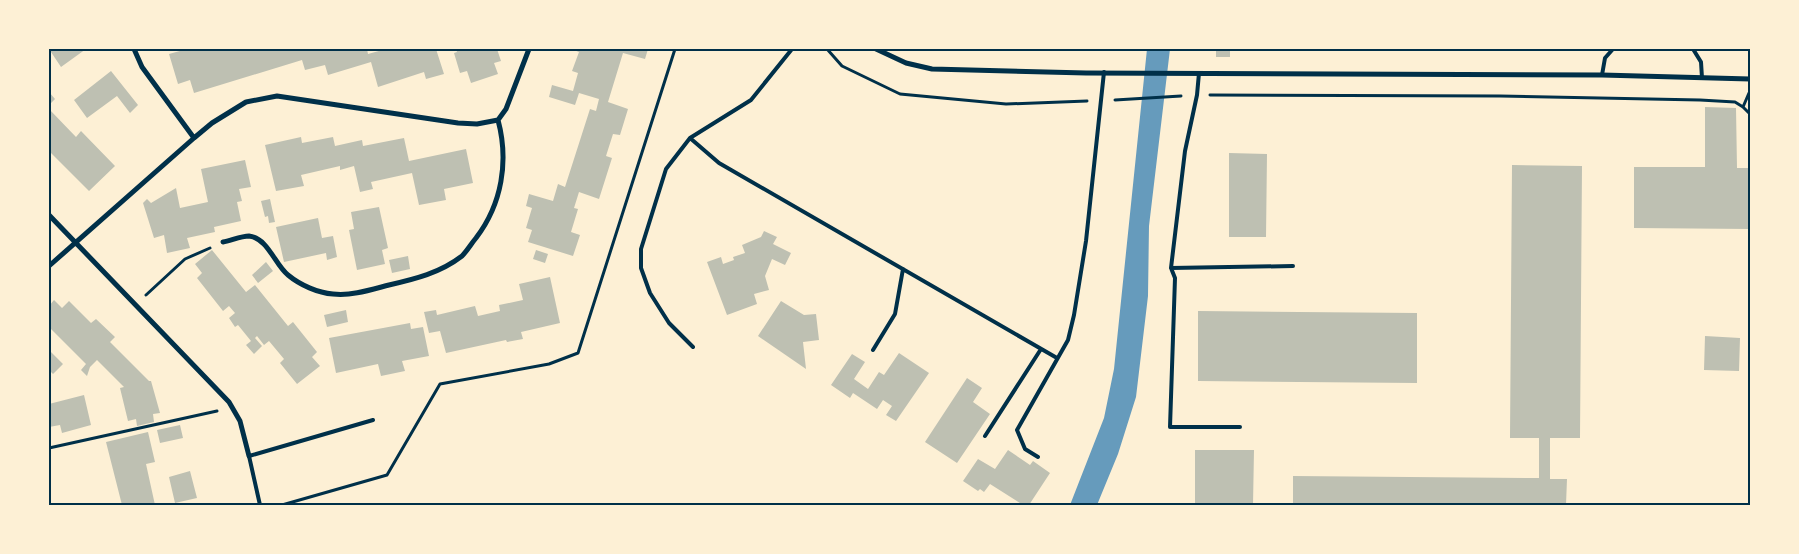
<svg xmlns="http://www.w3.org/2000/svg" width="1799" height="554" font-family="Montserrat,sans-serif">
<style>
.water{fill:#669bbc}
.building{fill:#bec0b2}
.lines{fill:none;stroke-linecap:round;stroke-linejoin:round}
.path{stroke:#003049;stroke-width:3}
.service{stroke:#003049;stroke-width:4}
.minor{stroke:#003049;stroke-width:5}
.neatline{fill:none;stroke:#003049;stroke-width:2}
</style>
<rect width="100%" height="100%" fill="#fdf0d5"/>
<path class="water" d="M1147,49H1170L1149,226L1148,296L1136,397L1118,454L1097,505H1070L1104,418L1114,369Z"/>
<path class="building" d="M49,49H86L61,67Z
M187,49H367L368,54L386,49H436L444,74L426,79L424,72L378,87L371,62L328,75L325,65L305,70L302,60L194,93L190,80L178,84L169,54Z
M456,49H497L501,61L494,63L498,74L471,83L467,71L460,73L454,53L457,52Z
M571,49H648L645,59L623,53L608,102L628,109L620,135L613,134L606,156L612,158L599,199L579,192L574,208L578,209L571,232L580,235L573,256L528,242L532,230L526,228L532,208L526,206L529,194L553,201L558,184L565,187L590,109L596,111L599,99L579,93L575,105L549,97L552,85L573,91L578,73L572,71L579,52Z
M1216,49H1230V57H1216Z
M111,71L138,105L130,113L117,96L87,118L74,100Z
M49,92L55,99L49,105Z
M1705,107L1736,108L1737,168H1750V229L1634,228V167H1705Z
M49,109L76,137L81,131L115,166L89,191L49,151Z
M301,137L302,143L333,137L335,146L362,140L363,146L404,138L409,161L466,149L473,183L444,189L446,200L419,205L412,173L371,182L373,189L360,192L354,166L340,170V166L301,175L304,186L276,191L265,145Z
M1229,153L1267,154L1266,237H1229Z
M245,160L251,187L239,189L242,201L237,202L241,221L214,227L215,232L187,238L190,248L167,253L164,235L154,238L143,203L147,199L151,203L176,188L180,208L208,202L201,169Z
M1512,165L1582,166L1580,438H1550V479H1567L1566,505H1293V476L1539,478V438H1510Z
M270,199L275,222L269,223L268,216L265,217L261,201Z
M379,207L388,248L382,250L385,264L357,270L349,230L354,229L351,212Z
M318,218L322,238L333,236L337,257L327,260L326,253L284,262L276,227Z
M764,231L777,237L773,244L791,253L785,265L772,259L765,276L769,290L754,294L757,304L727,315L707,262L721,257L723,264L734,260L733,257L745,253L742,245L761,237Z
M212,250L246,292L255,285L288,326L293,322L317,352L312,357L320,366L297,384L280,363L284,359L269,341L264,345L257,336L255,338L262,346L254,354L246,345L251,341L238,325L235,327L229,318L235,313L229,306L223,311L197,278L202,273L195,264Z
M536,250L548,254L545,263L533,259Z
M408,256L410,269L392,273L389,260Z
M266,262L273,271L258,283L252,275Z
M550,277L560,323L521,332L523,339L507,342L506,340L446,353L440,331L429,333L424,312L436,310L437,315L475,306L478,316L500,311L499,305L523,300L519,284Z
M54,300L62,308L69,301L91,323L96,319L115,337L110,342L149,381H151L160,413L153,414L154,422L137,426L136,419L128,421L120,388L124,387L97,360L90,367L87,376L81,370L86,364L49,327V306Z
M781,301L804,315L816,314L819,340L803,342L806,369L758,336Z
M346,310L348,322L327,327L324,315Z
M1198,311L1417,313V383L1198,381Z
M410,323L411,329L423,327L429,356L402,361L405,371L381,376L378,364L336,373L329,338Z
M1705,336L1740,338L1739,371L1704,370Z
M49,350L63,364L53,374L49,370Z
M899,353L929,373L896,421L886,415L892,406L883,400L877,409L853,393L850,398L831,385L852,354L865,362L854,379L868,389L879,372L884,375Z
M967,378L982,388L973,402L990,414L957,463L925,442Z
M84,395L91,425L62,433L60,425L49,427V404Z
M180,425L183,438L160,443L157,430Z
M148,432L155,462L146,464L155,505H122L106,442Z
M1008,450L1030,465L1033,461L1050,473L1029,505H1023L990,484L984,492L980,489L978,491L963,481L978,459L995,469Z
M1195,450H1254L1253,505H1195Z
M190,471L197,498L175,503L169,477Z"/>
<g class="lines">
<path class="path" d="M827,49L842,66L900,94L1006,104L1087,101
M1210,95L1500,96L1700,100L1735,102L1743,107L1750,114
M1115,100L1181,96
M1743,107L1749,93
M146,295L185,259L210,248
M49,448L217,411
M282,505L387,475L440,384L549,364L578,353L675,49"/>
<path class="service" d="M1693,49L1701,62L1702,78
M1199,73L1197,95L1185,151L1171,268L1293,266
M1602,75L1605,58L1613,49
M690,138L719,163L1057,358
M1171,268L1175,278L1170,427H1240
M693,347L669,323L650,293L641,268V249L666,169L690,138L751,100L792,49
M873,350L895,314L903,269
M985,436L1041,349
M1038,457L1025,449L1017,430L1068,340L1074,315L1086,241L1104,72
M260,505L249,456L373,420"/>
<path class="minor" d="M134,49L142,67L194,138
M876,49L906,63L932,69L1086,73L1602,75L1750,79
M49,215L229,402L240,421L249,456
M223,242C230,241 241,236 249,236C268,238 275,265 288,275C300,285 318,293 333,294C352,296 370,290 389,285C415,279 440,273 462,256C467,251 471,244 476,238C502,204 509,161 498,120L506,109L529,49
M49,266L194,138L212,123L246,102L277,96L458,123L477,124L498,120"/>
</g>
<rect width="1799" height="554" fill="none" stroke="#fdf0d5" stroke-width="100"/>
<rect x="50" y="50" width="1699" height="454" class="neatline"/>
</svg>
